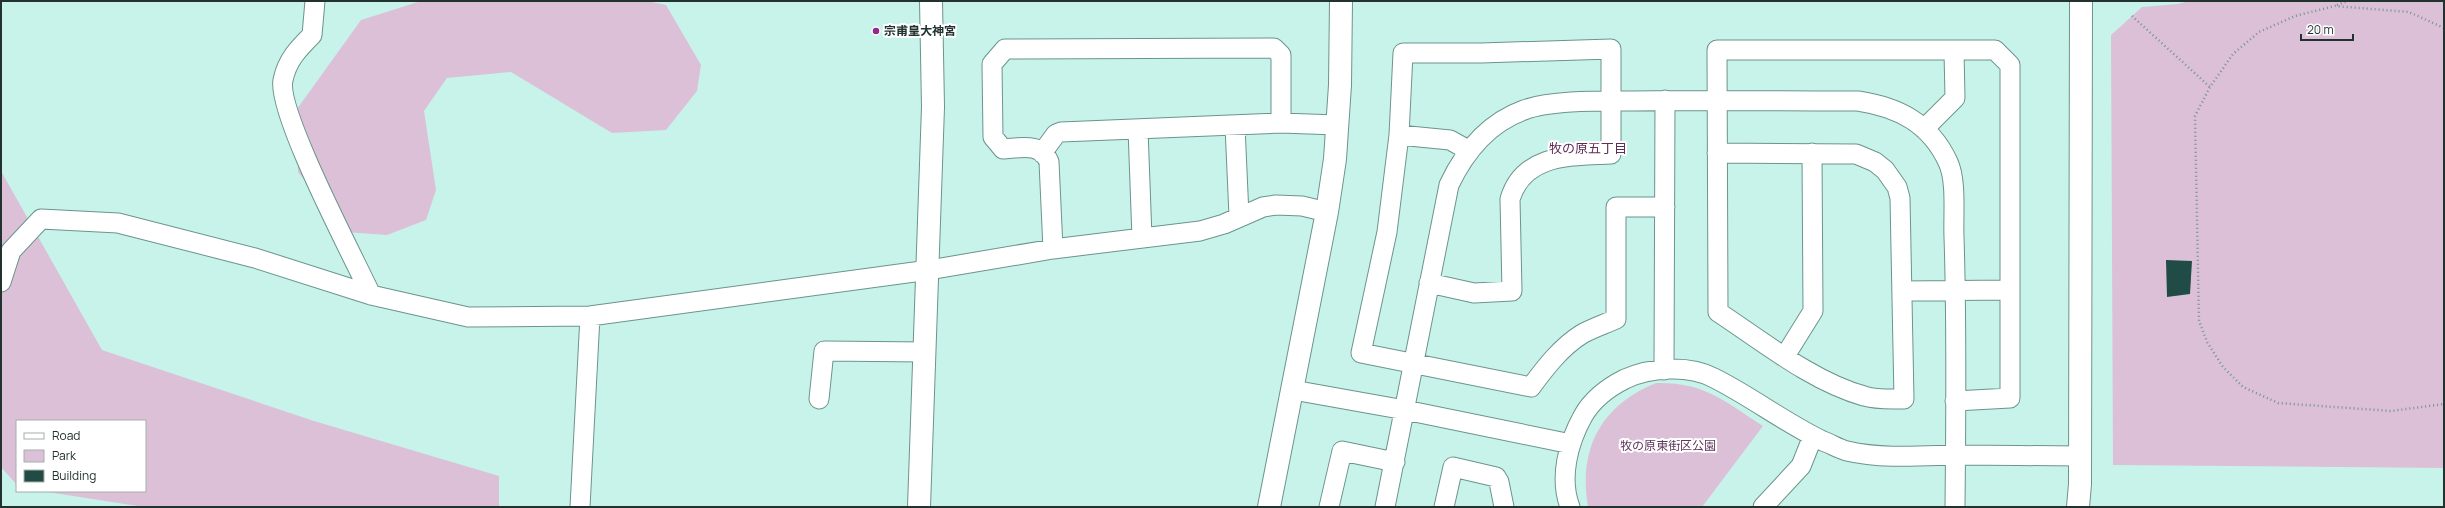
<svg xmlns="http://www.w3.org/2000/svg" width="2445" height="508" font-family="Manrope,'Noto Sans JP',sans-serif">
<style>
.green{fill:#dcc0d8}
.building{fill:#214c45}
.lines{fill:none;stroke-linecap:round;stroke-linejoin:round}
.street-casing{stroke:#6b948c;stroke-width:21}
.secondary-casing{stroke:#6b948c;stroke-width:24}
.path{stroke:#75938d;stroke-width:2.5;stroke-dasharray:1 3;stroke-linecap:butt}
.street{stroke:#fff;stroke-width:19}
.secondary{stroke:#fff;stroke-width:22}
.poi-dot{fill:#92288b;stroke:#fff;stroke-width:1.5}
.labels{text-anchor:middle;stroke-width:4;stroke-linejoin:round;paint-order:stroke}
.poi-label{font-size:12px;font-weight:bold;fill:#21322f;stroke:#fff;text-anchor:start}
.park-label{font-size:12px;fill:#61385d;stroke:#fff}
.neighbourhood-label{font-size:13px;fill:#5f2c5b;stroke:#fff}
</style>
<rect width="100%" height="100%" fill="#c7f3ea"/>
<path class="green" d="M421,1H647L666,5L701,65L697,91L666,130L612,133L511,72L447,78L424,111L436,190L426,220L387,235L345,232L298,172L297,109L361,20Z
M2189,1H2444V468L2113,465L2111,35L2142,7L2178,4Z
M1,171L102,350L314,421L499,476V507H144L41,491H145V421H17V485L1,467Z
M1656,383C1705,382 1724,401 1763,426L1702,507H1588C1578,449 1601,405 1656,383Z"/>
<path class="building" d="M2166,260L2192,261L2190,294L2167,297Z"/>
<g class="lines">
<defs>
<path id="street" d="M315,1L312,35C299,48 287,60 283,80C276,111 354,258 371,295
M1235,126L1239,216
M1138,129L1142,238
M1924,129L1955,98L1954,51
M1399,135L1450,140L1468,150
M1042,153L1056,134L1061,132L1281,123L1337,125
M1717,153L1856,154L1875,162L1885,170L1897,187L1900,198L1904,399C1890,399 1877,400 1864,396C1813,382 1762,341 1718,312L1717,50H1995L2010,65V398L1955,401
M1053,249L1049,162C1041,142 1020,148 1003,149L993,137L992,64L1005,49L1274,48L1281,55V123
M1,282L11,251L41,219L118,223L255,258L371,295L468,317L590,316L929,270L1053,249L1200,231L1224,224L1263,207L1276,205L1302,206L1327,212
M1429,283L1474,293L1512,291L1510,199C1524,153 1572,156 1611,154V49L1481,53H1403L1399,135L1387,232L1361,353L1531,387C1545,368 1561,347 1582,334C1593,328 1605,324 1616,319V207H1665
M1902,291L2009,290
M1785,356L1813,311L1812,153
M1664,370L1665,100
M1293,390L1405,410L1571,444
M819,399L824,351L925,352
M580,507L590,316
M1329,507L1342,451L1395,462
M1385,507L1449,185C1465,151 1488,123 1524,110C1550,100 1601,101 1630,101C1706,100 1782,101 1858,101C1898,107 1930,123 1948,162C1957,181 1953,216 1954,237C1957,327 1956,417 1955,507
M1444,507L1453,467L1496,477L1499,482L1504,507
M1570,507C1559,478 1568,443 1583,416C1592,400 1609,387 1625,379C1651,367 1689,365 1714,378C1752,397 1785,423 1823,441C1831,444 1839,449 1847,451C1881,459 1919,456 1954,455C1996,455 2038,456 2080,456
M1763,507L1801,466L1813,436"/>
<path id="secondary" d="M919,507L933,107L931,1
M1269,507L1327,212L1335,159L1340,85L1341,1
M2078,507L2080,484L2081,1"/>
</defs>
<use href="#street" class="street-casing"/>
<use href="#secondary" class="secondary-casing"/>
<path class="path" d="M2337,5L2348,1
M2132,16L2210,87
M2444,28L2409,12L2335,6L2295,16L2259,32L2233,54L2210,87L2195,116L2199,321L2207,342L2223,367L2243,387L2278,403L2391,411L2444,404"/>
<use href="#street" class="street"/>
<use href="#secondary" class="secondary"/>
</g>
<circle class="poi-dot" cx="876" cy="31" r="4"/>
<g class="labels">
<g class="poi-label">
<text x="884" y="35">宗甫皇大神宮</text>
</g>
<g class="park-label">
<text x="1668" y="450">牧の原東街区公園</text>
</g>
<g class="neighbourhood-label">
<text x="1588" y="153">牧の原五丁目</text>
</g>
</g>
<rect width="2445" height="508" fill="none" stroke="#21322f" stroke-width="4"/>
<rect x="16" y="420" width="130" height="72" fill="#ffffff" stroke="#a6adac"/>
<rect x="24" y="433" width="20" height="6" fill="#ffffff" stroke="#a6adac"/>
<text x="52" y="440" font-size="12" fill="#21322f">Road</text>
<rect x="24" y="450" width="20" height="12" fill="#dcc0d8" stroke="#a6adac"/>
<text x="52" y="460" font-size="12" fill="#21322f">Park</text>
<rect x="24" y="470" width="20" height="12" fill="#214c45" stroke="#a6adac"/>
<text x="52" y="480" font-size="12" fill="#21322f">Building</text>
<path d="M2301 34v6h52v-6" fill="none" stroke="#21322f" stroke-width="2"/>
<text x="2307" y="34" font-size="12" fill="#21322f" stroke="#ffffff" stroke-width="3" paint-order="stroke">20 m</text>
</svg>
